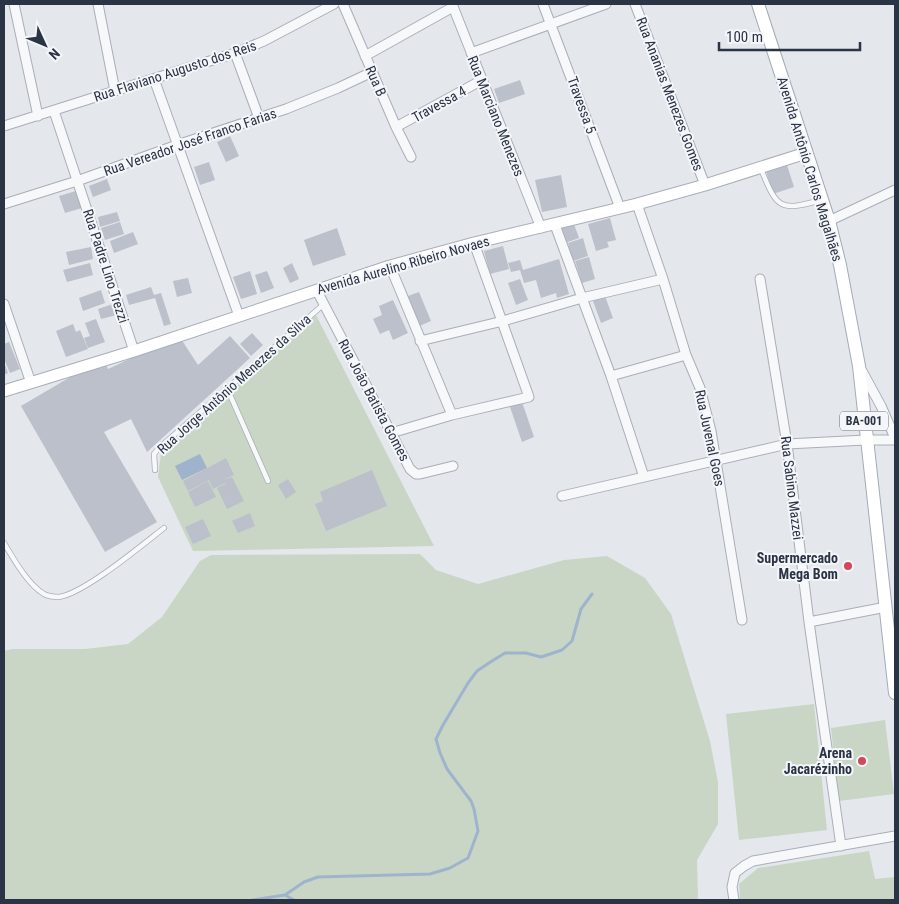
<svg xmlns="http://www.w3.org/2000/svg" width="899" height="904" font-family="'Roboto Condensed',sans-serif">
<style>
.green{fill:#c9d6c5}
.water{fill:#9fb4cc}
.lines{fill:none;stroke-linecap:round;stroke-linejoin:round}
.stream{stroke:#9fb4cc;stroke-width:3}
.building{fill:#bbc0ca}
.lane-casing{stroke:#a9aeb7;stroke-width:6}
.street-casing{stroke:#a9aeb7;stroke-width:11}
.secondary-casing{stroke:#a9aeb7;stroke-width:13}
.primary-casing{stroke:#a3abb8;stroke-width:14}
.lane{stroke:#f7f8fa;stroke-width:4.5}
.street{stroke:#f7f8fa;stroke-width:9}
.secondary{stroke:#fff;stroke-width:11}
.primary{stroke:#fff;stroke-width:12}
.poi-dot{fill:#d1495b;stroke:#f4f6f9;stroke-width:2}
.labels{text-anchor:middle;stroke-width:4;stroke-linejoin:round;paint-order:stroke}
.shield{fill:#f4f6f9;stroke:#676e7b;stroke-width:1}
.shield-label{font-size:12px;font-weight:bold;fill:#2b3445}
.street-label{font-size:14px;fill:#2b3445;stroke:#f4f6f9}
.poi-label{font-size:14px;font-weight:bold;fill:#2b3445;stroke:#f4f6f9;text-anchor:end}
</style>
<rect width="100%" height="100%" fill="#e4e7ec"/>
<path class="green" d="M316,315L434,546L193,551L158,477L161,453Z
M420,554L436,570L478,584L564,560L607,556L645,578L671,614L710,741L718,782V824L697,860L698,900H4V651L13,649H85L128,644L162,617L200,561L211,555Z
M814,704L827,830L739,840L726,714Z
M885,720L894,794L839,801L831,728Z
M869,851L875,879L895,877V900H740L739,884L758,868Z"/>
<path class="water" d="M200,454L207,468L182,480L175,466Z"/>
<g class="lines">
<path class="stream" d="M285,895L304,882L318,877L430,874L450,868L468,858L478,831L474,809L471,801L447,769L440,753L436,739L443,725L468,683L477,671L492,661L505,653H526L541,657L562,650L572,641L581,609L592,594
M252,900L285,895L294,900"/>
</g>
<path class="building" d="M520,80L525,94L499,103L494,89Z
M230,136L239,156L226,162L217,142Z
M209,162L215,180L200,185L194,167Z
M787,165L794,187L773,194L766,171Z
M561,175L567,207L542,212L535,180Z
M107,179L111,190L93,197L89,186Z
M76,191L82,208L65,213L59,196Z
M117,212L120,221L100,227L98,217Z
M610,218L616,240L607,242L609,247L596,251L588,224Z
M120,222L124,234L105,240L101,228Z
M574,224L579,238L565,243L561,228Z
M337,228L346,255L313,266L304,240Z
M133,232L138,244L114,253L110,241Z
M583,238L588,256L573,261L568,243Z
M503,246L509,269L490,274L484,251Z
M91,247L93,259L69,265L66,252Z
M589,257L595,279L582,283L575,261Z
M559,259L569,294L557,298L556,293L541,298L536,280L524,283L520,270L511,272L508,263L520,260L523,270Z
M90,263L93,275L67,282L63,270Z
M292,263L299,279L290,283L283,268Z
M250,271L257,294L241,299L233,277Z
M267,271L274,288L261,293L255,275Z
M188,278L192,293L177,297L173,281Z
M520,279L528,300L516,305L508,283Z
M151,287L154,295L161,293L171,324L164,326L155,298L129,305L126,295Z
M101,290L105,303L83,311L79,298Z
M419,292L431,321L417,327L405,297Z
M605,296L613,318L601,323L593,301Z
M393,300L408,333L393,340L389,330L380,334L373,319L382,315L379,306Z
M113,304L117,315L101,319L98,309Z
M96,319L105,342L88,348L84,338L90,336L85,323Z
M73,324L76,332L80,330L88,349L66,357L56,331Z
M252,333L263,345L251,356L240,344Z
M230,336L250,358L147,452L131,419L104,432L157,522L105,552L21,406L72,376L104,361L108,369L168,341L183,342L198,365Z
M9,342L20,369L10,373L4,359V344Z
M4,362L8,373L4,375Z
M522,402L534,437L522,442L510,407Z
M226,458L234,475L223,480L232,477L244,501L227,509L217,488L225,484V483L213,489L209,480L188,491L183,481Z
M372,470L387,506L326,531L315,504L323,501L320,492Z
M288,479L296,492L286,499L278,485Z
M208,481L216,497L195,507L188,492Z
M250,513L255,526L238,533L232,521Z
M203,519L211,536L193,544L185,527Z"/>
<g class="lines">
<defs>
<path id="lane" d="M761,169C777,208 779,212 821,200
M227,388L268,481
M155,470L154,454L158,449L324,304
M4,543C13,558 28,585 44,594C48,596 54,597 59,597C85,593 142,545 164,528"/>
<path id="street" d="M14,4L38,116
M98,4L115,91
M343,4L396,127L411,157
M452,4L541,228
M543,4L620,208
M635,4L705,185
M235,53L259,118
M471,53L606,4
M365,56L453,7
M154,79L239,316
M54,111L134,351
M4,126L235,53L264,41L334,4
M396,127L482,80
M4,204L77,181L177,145L286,109L338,88L372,72
M637,204L663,279L686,355L700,388L711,431L742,620
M829,221L895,190
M555,225L611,376L644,477
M390,266L452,415
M760,279L787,444L809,622L841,846
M317,291L410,469L416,474H420L453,466
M4,304L31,383
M420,341L503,321L582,298L663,279
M862,371L881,406L895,438
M611,376L686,355
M391,433L452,415L529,397L474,243
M562,496L787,444L866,440H895
M809,622L886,607
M734,900L732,887L735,873L744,866L753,861L895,836"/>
<path id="secondary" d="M4,391L134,351L390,266L474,243L637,204L705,185L806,153"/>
<path id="primary" d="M758,4L829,221L840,265L859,366L895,693"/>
</defs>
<use href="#lane" class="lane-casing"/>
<use href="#street" class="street-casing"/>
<use href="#secondary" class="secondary-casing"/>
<use href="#primary" class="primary-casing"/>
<use href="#lane" class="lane"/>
<use href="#street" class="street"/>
<use href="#secondary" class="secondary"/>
<use href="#primary" class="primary"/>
</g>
<g class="poi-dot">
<circle cx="848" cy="566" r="5"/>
<circle cx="862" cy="761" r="5"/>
</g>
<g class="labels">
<rect class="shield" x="840" y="411.5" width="48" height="19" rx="4"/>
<g class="shield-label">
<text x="864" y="425">BA-001</text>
</g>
<g class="street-label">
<text transform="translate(175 71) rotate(-18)" y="5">Rua Flaviano Augusto dos Reis</text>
<text transform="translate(376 81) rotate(66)" y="5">Rua B</text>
<text transform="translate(670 94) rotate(69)" y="5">Rua Ananias Menezes Gomes</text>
<text transform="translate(439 104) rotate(-29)" y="5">Travessa 4</text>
<text transform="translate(582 105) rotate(70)" y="5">Travessa 5</text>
<text transform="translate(496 116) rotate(68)" y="5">Rua Marciano Menezes</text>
<text transform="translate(190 142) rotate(-19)" y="5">Rua Vereador José Franco Farias</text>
<text transform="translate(810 169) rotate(73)" y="5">Avenida Antônio Carlos Magalhães</text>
<text transform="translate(403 265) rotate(-16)" y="5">Avenida Aurelino Ribeiro Novaes</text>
<text transform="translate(106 266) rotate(72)" y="5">Rua Padre Lino Trezzi</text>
<text transform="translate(234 384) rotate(-42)" y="5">Rua Jorge Antônio Menezes da Silva</text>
<text transform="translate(374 400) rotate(62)" y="5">Rua João Batista Gomes</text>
<text transform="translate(710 438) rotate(78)" y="5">Rua Juvenal Goes</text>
<text transform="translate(792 488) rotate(83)" y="5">Rua Sabino Mazzei</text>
</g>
<g class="poi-label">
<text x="838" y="563">Supermercado<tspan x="838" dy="16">Mega Bom</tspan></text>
<text x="852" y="758">Arena<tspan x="852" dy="16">Jacarézinho</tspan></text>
</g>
</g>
<rect width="899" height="904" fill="none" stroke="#2b3445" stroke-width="10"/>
<g transform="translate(45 45) rotate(134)" stroke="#f4f6f9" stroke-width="4" paint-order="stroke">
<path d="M0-4L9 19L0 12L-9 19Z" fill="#2b3445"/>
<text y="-8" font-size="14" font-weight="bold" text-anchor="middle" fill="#2b3445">N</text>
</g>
<path d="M719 42v8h141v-8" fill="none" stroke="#2b3445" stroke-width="2.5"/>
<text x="726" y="42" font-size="15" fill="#2b3445" stroke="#f4f6f9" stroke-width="4" paint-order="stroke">100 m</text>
</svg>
